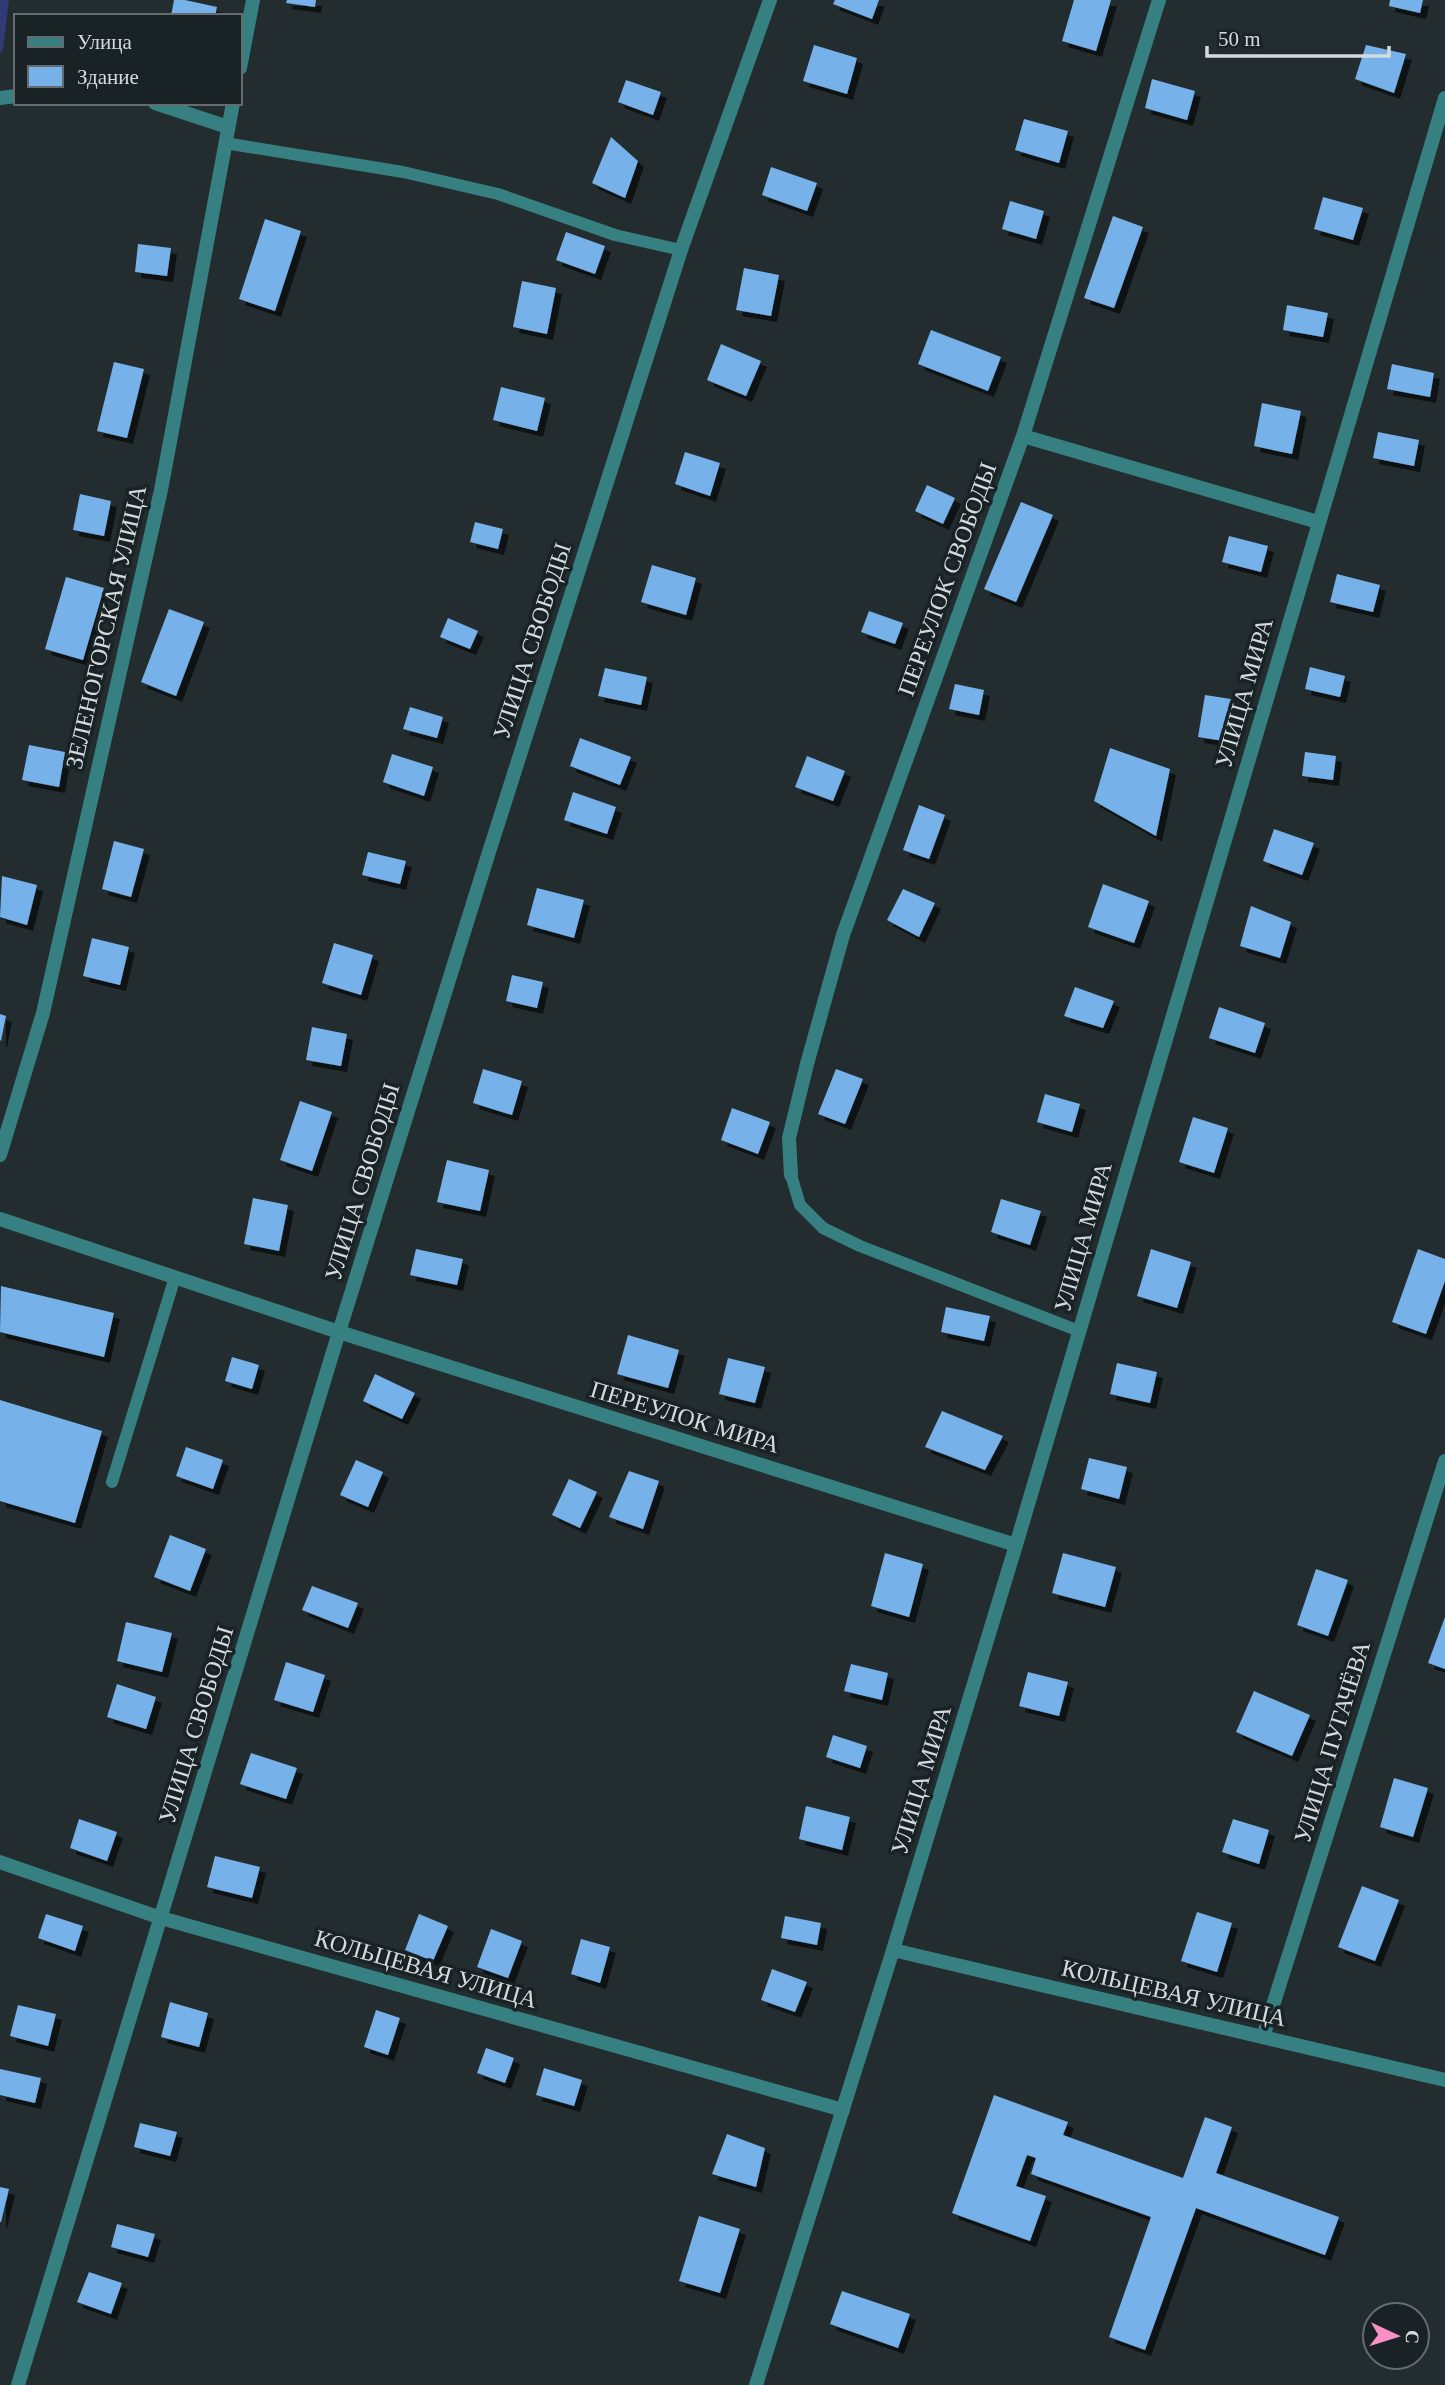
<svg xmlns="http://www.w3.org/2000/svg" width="1445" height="2385" font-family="'Times New Roman',serif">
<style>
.water{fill:#303a75}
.building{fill:#76b1e9;filter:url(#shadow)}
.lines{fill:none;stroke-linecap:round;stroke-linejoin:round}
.service{stroke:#368081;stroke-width:12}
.minor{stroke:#368081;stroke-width:14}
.tertiary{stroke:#368081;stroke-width:14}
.labels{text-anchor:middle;stroke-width:7;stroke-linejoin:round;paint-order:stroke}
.street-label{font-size:24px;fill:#d5dbdd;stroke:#192225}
</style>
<defs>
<filter id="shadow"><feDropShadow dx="6" dy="6" stdDeviation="0" flood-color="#0009"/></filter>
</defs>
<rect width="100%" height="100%" fill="#232c2f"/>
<path class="water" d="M0,0H9L3,49L0,53Z"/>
<path class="building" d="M174,0H185L217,7L215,16H171Z
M287,0H316L315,7L286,3Z
M835,0H879L872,19L833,4Z
M1074,0H1111L1096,51L1062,41Z
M1390,0H1423L1420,13L1389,6Z
M814,45L857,58L847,94L803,81Z
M1366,45L1406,54L1394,93L1355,79Z
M1152,79L1195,91L1187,120L1145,108Z
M626,80L661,92L653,115L618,102Z
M1024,119L1068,131L1059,163L1015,150Z
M611,137L638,161L625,198L592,183Z
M771,167L817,183L807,211L762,195Z
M1323,197L1363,208L1353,240L1314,229Z
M1010,201L1044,211L1036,239L1002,229Z
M1113,216L1143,227L1114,308L1084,298Z
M265,219L301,231L275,311L239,299Z
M566,232L605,246L595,274L556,260Z
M138,244L171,248L167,276L135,272Z
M744,268L779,275L771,316L736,310Z
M522,281L556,288L547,334L513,327Z
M1287,305L1328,313L1323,337L1283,330Z
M931,330L1001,357L988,391L918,364Z
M721,344L761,361L746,396L707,380Z
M114,362L144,369L127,438L97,431Z
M1392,364L1434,373L1430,397L1387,389Z
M501,387L545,398L537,431L493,420Z
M1262,403L1301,411L1292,454L1254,446Z
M1378,432L1419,440L1414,466L1373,458Z
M685,452L720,463L710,496L675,484Z
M927,485L955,498L943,524L915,511Z
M80,494L111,501L104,536L73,530Z
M1021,502L1053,515L1016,602L984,589Z
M475,522L503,529L498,549L470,542Z
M1229,536L1268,546L1261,572L1222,562Z
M652,565L696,578L686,615L641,602Z
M1337,574L1380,585L1373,612L1330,602Z
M66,577L104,588L83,660L45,649Z
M169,609L204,622L176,696L141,682Z
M869,611L903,623L895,644L861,632Z
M448,618L478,631L470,649L440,637Z
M1310,667L1345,676L1340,697L1305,689Z
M605,668L647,677L641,705L598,696Z
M955,684L984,690L979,715L949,709Z
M1205,695L1231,699L1224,741L1198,737Z
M410,707L443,717L437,738L403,729Z
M580,738L631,757L620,785L570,766Z
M29,745L65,752L59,787L22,780Z
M1110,748L1170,769L1156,836L1094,801Z
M1305,752L1336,756L1333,780L1302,776Z
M392,754L433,767L424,796L383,782Z
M807,756L845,771L833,801L795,787Z
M573,792L616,807L607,834L564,820Z
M919,805L945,815L929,859L903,850Z
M1274,829L1314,843L1302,875L1263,861Z
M114,841L144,849L131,897L102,889Z
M368,852L406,861L400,884L362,875Z
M2,876L37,885L27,925L0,917Z
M1103,884L1149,901L1134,943L1088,927Z
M537,888L584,900L574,938L527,925Z
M903,889L935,903L919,937L887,920Z
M1251,906L1291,922L1280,958L1240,946Z
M92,938L129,947L120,985L83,976Z
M334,943L373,955L361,995L322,983Z
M512,975L543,982L537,1008L506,1001Z
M1075,987L1114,1001L1103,1028L1064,1016Z
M1219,1007L1265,1023L1255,1053L1209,1038Z
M0,1014L6,1016L1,1041L0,1040Z
M312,1027L347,1034L341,1066L306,1060Z
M483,1069L522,1081L512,1115L473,1103Z
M836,1069L863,1079L845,1124L818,1114Z
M1045,1094L1080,1104L1072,1132L1037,1122Z
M300,1101L332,1112L312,1171L280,1160Z
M732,1108L770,1122L758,1154L721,1140Z
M1193,1117L1228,1128L1214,1173L1179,1162Z
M447,1160L489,1170L480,1211L437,1202Z
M253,1198L288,1205L279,1251L244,1244Z
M1001,1199L1041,1211L1030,1245L991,1232Z
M416,1249L463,1259L457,1285L410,1275Z
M1151,1249L1191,1262L1177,1308L1137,1296Z
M1418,1249L1445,1259V1281L1426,1334L1392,1322Z
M1,1286L114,1313L104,1357L0,1332Z
M946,1307L990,1316L984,1341L941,1332Z
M628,1335L679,1350L668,1388L617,1374Z
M232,1357L259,1365L252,1389L225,1381Z
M728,1358L765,1367L755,1403L719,1394Z
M1117,1363L1157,1372L1150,1403L1110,1394Z
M375,1374L415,1393L402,1419L363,1401Z
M0,1400L102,1431L75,1523L0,1501Z
M942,1411L1003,1436L985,1470L925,1447Z
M186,1447L223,1460L213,1489L176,1476Z
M1089,1458L1127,1467L1119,1499L1081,1489Z
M356,1460L383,1472L368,1507L340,1495Z
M629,1471L659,1481L643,1529L609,1517Z
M569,1479L597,1492L580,1528L552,1515Z
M170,1535L206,1549L190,1591L154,1577Z
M885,1553L923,1564L909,1617L871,1606Z
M1063,1553L1116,1567L1105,1607L1052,1593Z
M1316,1569L1348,1580L1328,1636L1297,1625Z
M312,1586L358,1603L348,1628L302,1610Z
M1445,1617V1669L1428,1663Z
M126,1622L172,1633L162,1672L117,1661Z
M286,1662L325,1675L313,1712L274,1700Z
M851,1664L888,1673L882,1700L844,1691Z
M1028,1672L1068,1682L1059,1716L1019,1706Z
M117,1684L156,1697L146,1729L107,1717Z
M1254,1691L1310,1715L1292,1756L1236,1732Z
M833,1735L867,1746L860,1768L826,1757Z
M251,1753L297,1768L286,1799L240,1784Z
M1394,1778L1428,1788L1413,1837L1380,1827Z
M806,1806L850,1817L842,1850L799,1839Z
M79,1819L117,1832L107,1861L70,1848Z
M1233,1819L1269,1830L1259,1864L1222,1852Z
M215,1856L260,1867L252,1898L207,1887Z
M1362,1886L1399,1900L1375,1961L1338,1947Z
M1197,1912L1232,1923L1217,1972L1181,1961Z
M46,1914L83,1926L75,1951L38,1938Z
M419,1914L448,1926L433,1961L405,1950Z
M785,1916L821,1923L817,1945L781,1938Z
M491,1929L522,1941L508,1978L477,1967Z
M581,1939L610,1947L600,1983L571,1974Z
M772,1969L807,1982L795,2012L761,2000Z
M170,2002L208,2013L199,2047L161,2037Z
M18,2005L56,2014L48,2046L10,2036Z
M376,2010L400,2018L388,2055L364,2047Z
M486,2048L514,2058L505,2083L477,2073Z
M544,2068L582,2080L574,2106L536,2095Z
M0,2069L41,2078L35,2103L0,2095Z
M994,2095L1068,2122L1063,2135L1183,2178L1205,2117L1232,2127L1216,2173L1339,2217L1325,2255L1196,2208L1145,2350L1109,2337L1151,2217L1031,2174L1036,2158L1027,2155L1016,2186L1046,2196L1030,2241L952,2213Z
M140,2123L177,2132L170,2156L134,2147Z
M727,2134L765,2148L756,2187L712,2174Z
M0,2187L9,2189L1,2222H0Z
M699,2216L740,2229L720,2293L679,2281Z
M117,2224L155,2234L148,2257L111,2247Z
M89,2272L122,2283L111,2314L77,2302Z
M842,2291L910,2314L898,2348L830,2324Z"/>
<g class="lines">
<path class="service" d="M225,143L403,172L498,194L615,235L681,250
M791,1175L800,1205L823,1228L860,1246L1079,1331
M112,1482L175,1277"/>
<path class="minor" d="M240,68L253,0
M0,98L16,96
M155,103L228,127
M1023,436L1318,522
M0,1155L43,1013L161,490L233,103
M791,1175L789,1138L807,1064L843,935L1023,436L1159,0
M0,1862L161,1918L843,2110
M1263,2037L1445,1461
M18,2385L339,1332"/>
<path class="tertiary" d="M0,1219L339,1332L1016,1545
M339,1332L489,852L681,250L770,0
M893,1950L1445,2080
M756,2385L893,1950L1016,1545L1445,98"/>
</g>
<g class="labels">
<g class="street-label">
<text transform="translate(947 579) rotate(-70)" y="8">ПЕРЕУЛОК СВОБОДЫ</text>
<text transform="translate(106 627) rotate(-77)" y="8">ЗЕЛЕНОГОРСКАЯ УЛИЦА</text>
<text transform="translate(532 641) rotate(-72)" y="8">УЛИЦА СВОБОДЫ</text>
<text transform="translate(1244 693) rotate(-74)" y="8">УЛИЦА МИРА</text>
<text transform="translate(362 1182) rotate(-73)" y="8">УЛИЦА СВОБОДЫ</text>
<text transform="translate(1083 1237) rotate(-74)" y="8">УЛИЦА МИРА</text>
<text transform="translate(685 1417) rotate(17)" y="8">ПЕРЕУЛОК МИРА</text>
<text transform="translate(196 1725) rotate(-73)" y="8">УЛИЦА СВОБОДЫ</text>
<text transform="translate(1332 1742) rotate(-73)" y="8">УЛИЦА ПУГАЧЁВА</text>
<text transform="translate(921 1780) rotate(-73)" y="8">УЛИЦА МИРА</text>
<text transform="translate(426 1969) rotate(16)" y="8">КОЛЬЦЕВАЯ УЛИЦА</text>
<text transform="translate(1174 1993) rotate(13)" y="8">КОЛЬЦЕВАЯ УЛИЦА</text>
</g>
</g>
<rect x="14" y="14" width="228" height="91" fill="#192225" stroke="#646c6f" stroke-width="2"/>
<rect x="28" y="37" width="35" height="10" fill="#368081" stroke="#646c6f" stroke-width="2"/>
<text x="77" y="49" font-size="21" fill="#d5dbdd">Улица</text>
<rect x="28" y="66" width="35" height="21" fill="#76b1e9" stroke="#646c6f" stroke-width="2"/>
<text x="77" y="84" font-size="21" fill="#d5dbdd">Здание</text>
<g transform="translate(1396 2336) rotate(94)"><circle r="33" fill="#192225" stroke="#646c6f" stroke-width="2"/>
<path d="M0-5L12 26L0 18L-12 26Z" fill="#fa8fc6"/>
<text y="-10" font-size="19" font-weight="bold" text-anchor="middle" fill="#d5dbdd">С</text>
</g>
<path d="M1207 46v10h182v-10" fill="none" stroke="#d5dbdd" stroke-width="3.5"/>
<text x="1218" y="46" font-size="21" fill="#d5dbdd" stroke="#192225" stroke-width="5" paint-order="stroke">50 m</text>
</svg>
